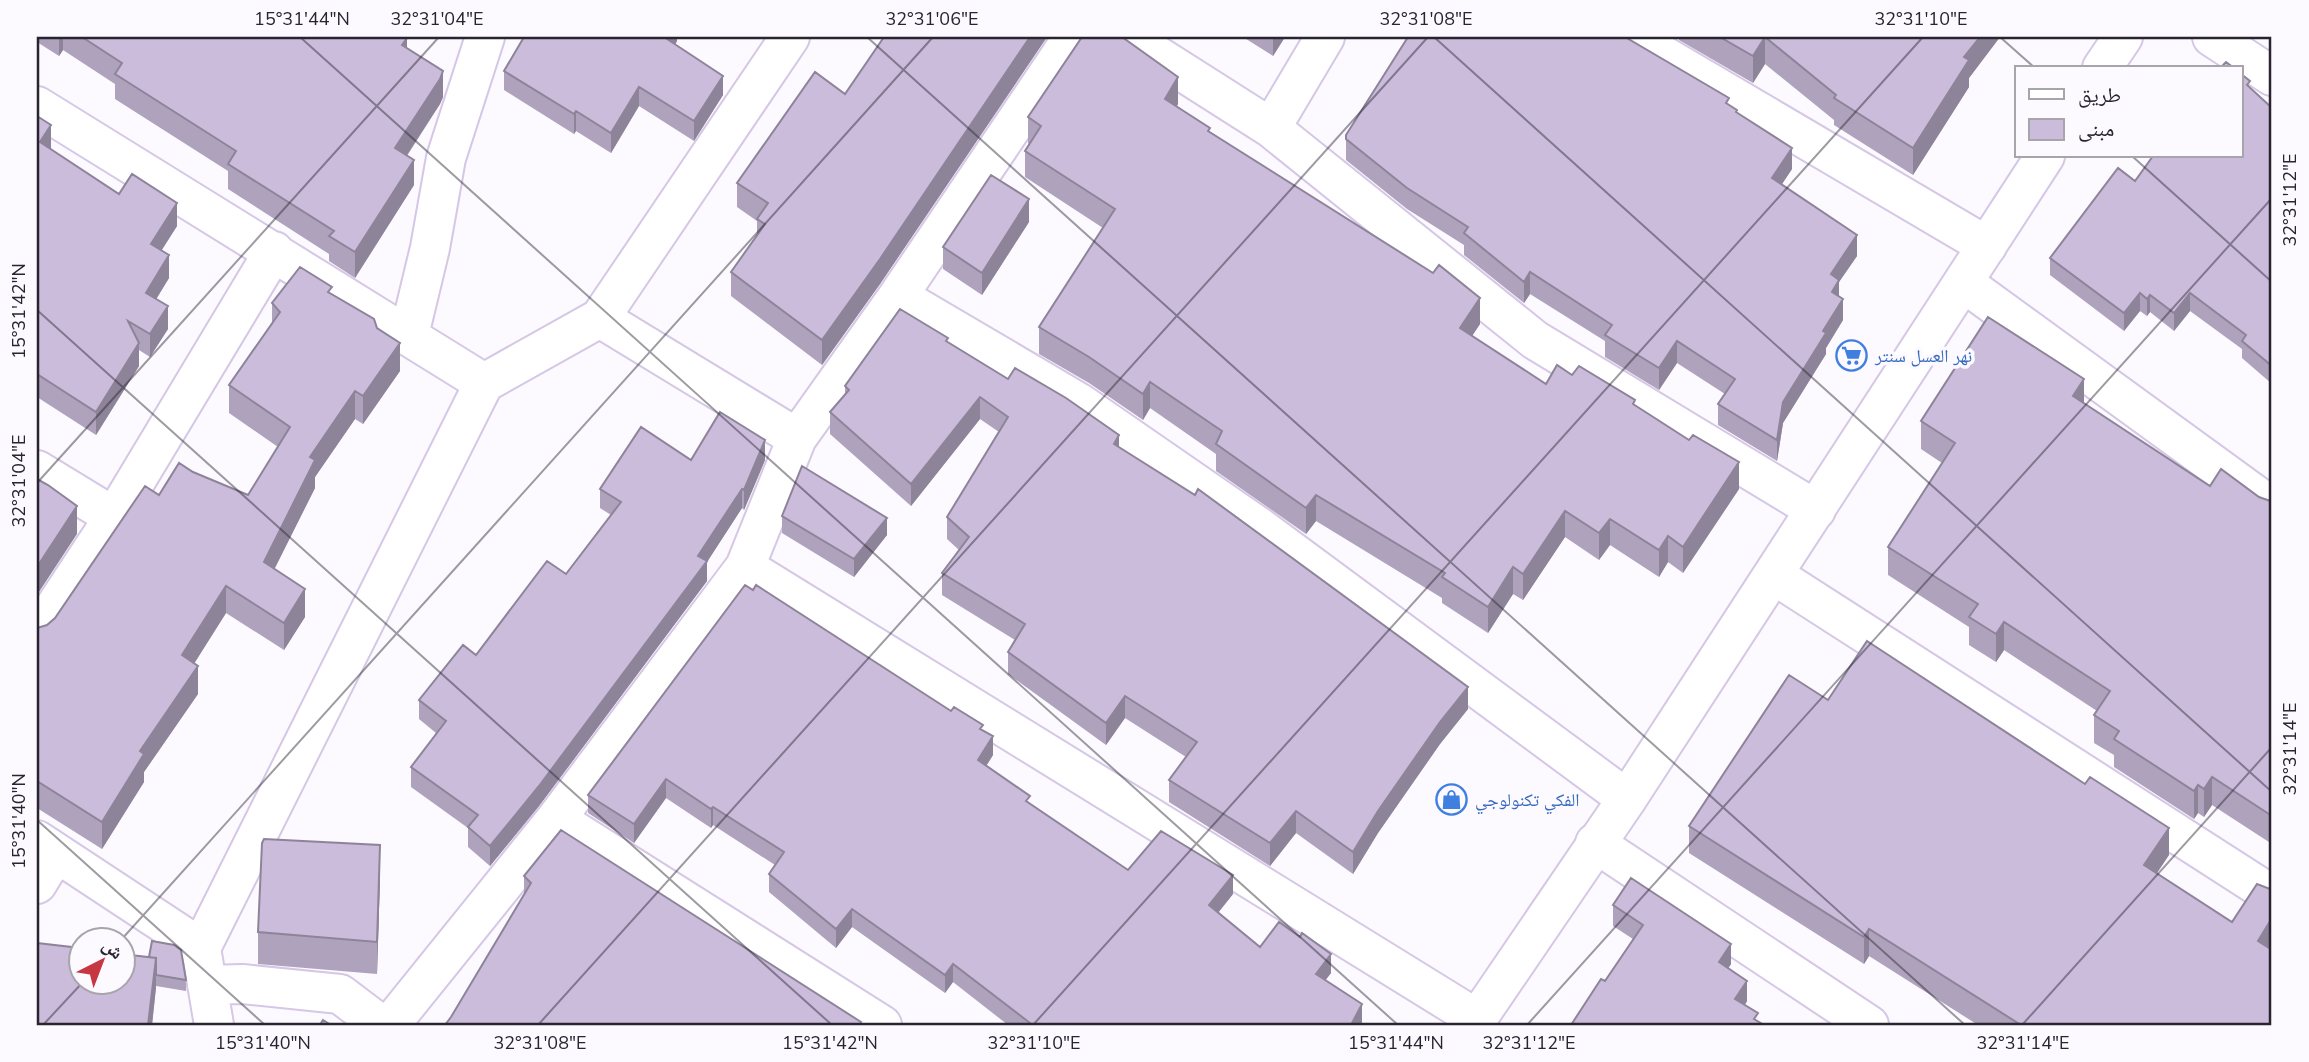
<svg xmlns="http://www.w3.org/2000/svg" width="2309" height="1062" font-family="'Nunito Sans','Noto Naskh Arabic',sans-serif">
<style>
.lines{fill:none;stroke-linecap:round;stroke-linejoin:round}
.minor-casing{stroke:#d5c7e5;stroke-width:42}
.tertiary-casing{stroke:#d5c7e5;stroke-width:42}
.minor{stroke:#fff;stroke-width:38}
.tertiary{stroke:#fff;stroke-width:38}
.wall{fill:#afa2bd}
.shaded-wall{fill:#8e849a}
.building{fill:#cbbcdc;stroke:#8e849a;stroke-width:2}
.ticks{fill:none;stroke:#29242f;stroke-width:2;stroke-opacity:0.45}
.labels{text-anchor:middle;stroke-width:7;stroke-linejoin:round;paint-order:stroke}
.shop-label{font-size:18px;fill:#366cbe;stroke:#fcf9ff;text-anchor:start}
.neatline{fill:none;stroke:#29242f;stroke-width:2.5}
.ticks-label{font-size:18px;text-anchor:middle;fill:#29242f}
</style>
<rect width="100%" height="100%" fill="#fcf9ff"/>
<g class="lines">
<defs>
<path id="minor" d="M1128,37L1271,128L1535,340L1816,510
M1632,37L1987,246
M2212,37L2272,76
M37,106L484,383
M1271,128L1325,37
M1964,283L2272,507
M898,296L1078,402L1259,527L1627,799
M600,318L797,438
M409,335L430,248L446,158L485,37
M37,470L114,517
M745,567L1477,1019
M1774,575L2272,895
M37,634L114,517L274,251
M556,819L882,1025
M37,840L201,948
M1595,843L1869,1025
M37,884L56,853
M207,985L242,984L340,994L381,1025
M214,1025L201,948L484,383L600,318L790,37
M390,1025L556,819L745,567L797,438L898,296L1073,37"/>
<path id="tertiary" d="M2102,68L2123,37
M1473,1025L1627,799L2045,156"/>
</defs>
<use href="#minor" class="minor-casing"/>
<use href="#tertiary" class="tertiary-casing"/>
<use href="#minor" class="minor"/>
<use href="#tertiary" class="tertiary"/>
</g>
<path class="wall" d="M37,37H405L407,48L443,97L440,104L407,156L414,185L355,278L329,261V254L228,189V171L115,99V84L63,50L59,56L37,42Z
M677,37V41L675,45L723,95L694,141L639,106L611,153L576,131L574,134L504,90V71Z
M884,37H1047L880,284L822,365L731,296V272L757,235V221L737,207V183L845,94Z
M1243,37H1285L1273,56Z
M1679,37H2000L1969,78V87L1913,175L1834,125V120L1765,64L1753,83L1679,40Z
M2250,88L2272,108V384L2242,358V349L2190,311L2174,331L2150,312L2147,316L2140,311L2124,331L2050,275V258L2135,181Z
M1178,104L1177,106L1210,132L1480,324L1472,336L1546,384L1572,375L1635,405L1739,489L1683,573L1668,562L1659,577L1610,545L1599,560L1565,537L1523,600L1513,594L1488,633L1442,603V598L1316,521L1306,534L1216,471V454L1150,408L1143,420L1089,383L1039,354V327L1103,228L1025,177V151L1029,144L1028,143V117Z
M1729,105L1792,169L1782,184L1857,256L1839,282V296L1843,320L1826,348V354L1783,423L1777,461L1718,425V404L1725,394L1677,363L1659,390L1605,357V341L1530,294L1524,303L1464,255V245L1407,209L1346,160V135Z
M37,116L50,149L119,194L177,226L161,251L169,278L156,299L168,329L150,357L139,350V366L96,435L37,397Z
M1029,222L982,295L943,269V247Z
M332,294L377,328L400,371L363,424L355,419L315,477V488L274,569L305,617L284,650L226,613L194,663L198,694L144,772V782L102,849L37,808V628L47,625L55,618L159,495L193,472L248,495L278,447L229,413V385L272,324V303Z
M948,342L1119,448L1468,709L1440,744L1378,833L1353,874L1296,833L1270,866L1169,802V780L1186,757L1125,718L1106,745L1008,674V652L1015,640L942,595V573L959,550L947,539V517L999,432L980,419L911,506L830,434V412L845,395V386Z
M2084,404L2210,486L2272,500V844L2212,805L2204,817L2198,813L2194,819L2114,767V755L2094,743V715L2097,711L2004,650L1996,662L1969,645V627L1888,575V547L1942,463L1921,449V421Z
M691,460H765L744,510L742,508L707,562V581L539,806L490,866L468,847V828L411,787V767L436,733L419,719V700L476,655L566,574L611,515L600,508V489Z
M782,516L887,535L854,577L782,533Z
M1828,700L2169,855L2157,873L2270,949L2272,1025H1978L1869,956L1864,964L1689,853V826Z
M951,711L983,730L993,755L986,766L1030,804L1128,870L1233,894L1218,913L1260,947L1331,973L1325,980L1362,1022L1361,1025H1008L953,982L945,993L852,927L836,948L769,892V874L775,865L713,825L711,828L666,798L634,843L588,813V795Z
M524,876L861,1025L451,1017L524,895Z
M380,877L377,974L258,964V932Z
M1613,905L1731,964L1728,968L1747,1001L1745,1005L1633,939L1613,926Z
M122,954L186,980V991L156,986L152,1025H37Z"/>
<path class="shaded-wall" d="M59,37H63V50L59,56Z
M668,37H677V41L667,58V39Z
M1030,37H1047L880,284L822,365V340Z
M1273,37H1285L1273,56Z
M1765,37V64L1753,83V56Z
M1980,37H2000L1969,78V87L1913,175V148L1964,57Z
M407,38V64L402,45Z
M443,71V97L440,104L395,173V148Z
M723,76V95L694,141V121Z
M1178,77V104L1165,125V99Z
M639,87V106L611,153V133Z
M576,111V131L574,134V114Z
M51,125V148L40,165V142Z
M1792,148V169L1772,199V178Z
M414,160V185L355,278V252Z
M1029,199V222L982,295V273Z
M177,203V226L151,267V244Z
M1857,235V256L1839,282V301L1832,313L1831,274Z
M169,255V278L146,316V293Z
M1530,272V294L1524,303V282Z
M2140,293V311L2124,331V313Z
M2190,293V311L2174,331V313Z
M2150,295V312L2147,316V299Z
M1480,298V324L1460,354V328Z
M1843,299V320L1826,348V354L1783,423L1777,461V440L1783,402L1823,331Z
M168,306V329L150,357V334Z
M1677,341V363L1659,390V368Z
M139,343V366L96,435V412Z
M400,343V371L363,424V396Z
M2084,379V407L2073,396Z
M1150,382V408L1143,420V394Z
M355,391V419L315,477V488L264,590V562L310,457Z
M980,397V419L911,506V484Z
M1119,435V457L1114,444Z
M765,440V460L744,510V490Z
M1739,462V489L1683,573V547Z
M742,489V508L707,562V581L539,806L490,866V846L698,556Z
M1316,495V521L1306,534V508Z
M77,506V534L37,595V567Z
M1565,511V537L1523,600V574Z
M887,518V535L854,577V559Z
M1610,519V545L1599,560V533Z
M1668,536V562L1659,577V550Z
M1513,567V594L1488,633V607Z
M226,586V613L182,683V655Z
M305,589V617L284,650V623Z
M2004,622V650L1996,662V634Z
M198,666V694L144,772V782L102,849V822L140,751Z
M1468,687V709L1440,744L1378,833L1353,874V852L1378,811L1440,722Z
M1125,696V718L1106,745V723Z
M993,736V755L978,779V760Z
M2212,777V805L2204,817V789Z
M666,779V798L634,843V824Z
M2198,785V813L2194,819V791Z
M713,807V825L711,828V809Z
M1296,811V833L1270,866V843Z
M2169,828V855L2144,892V865Z
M380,845V877L377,974V942Z
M1233,875V894L1209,924V905Z
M852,909V927L836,948V929Z
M2272,918V946L2258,968V941Z
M1869,929V956L1864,964V937Z
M1731,944V964L1719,983V962Z
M1331,954V973L1316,993V974Z
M156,958V988L152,1025H148Z
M953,964V982L945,993V975Z
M1747,981V1001L1735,1020V999Z
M1362,1004V1022L1361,1025H1351Z"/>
<path class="building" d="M82,37H405L407,38L402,45L443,71L440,79L395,148L414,160L355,252L329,236L334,231L228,164L236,151L115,74L122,63Z
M524,37H668L667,39L723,76L694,121L639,87L611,133L576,111L574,114L504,71Z
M884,37H1030L880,259L822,340L731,272L765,224L757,219L768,203L737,183L815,72L845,94Z
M1082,37H1122L1178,77L1165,99L1210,128L1208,131L1433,273L1439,265L1480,298L1460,328L1546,384L1557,365L1572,375L1579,366L1635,400L1633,404L1689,440L1693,435L1739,462L1683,547L1668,536L1659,550L1610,519L1599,533L1565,511L1523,574L1513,567L1488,607L1442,577L1445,573L1316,495L1306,508L1216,444L1222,431L1150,382L1143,394L1089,357L1039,327L1115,209L1025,151L1041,126L1028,117Z
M1408,37H1625L1729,98L1726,103L1737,110L1736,112L1792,148L1772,178L1857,235L1831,274L1839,280L1832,292L1843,299L1823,331L1826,333L1783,402L1777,440L1718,404L1735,379L1677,341L1659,368L1605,335L1612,325L1530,272L1524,282L1464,233L1468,227L1407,188L1346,139V135Z
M1720,37H1980L1964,57L1969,60L1913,148L1834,98L1836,95L1765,37L1753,56Z
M2226,62L2234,68H2220Z
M2241,74L2250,81L2247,85L2272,108V366L2242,341L2246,335L2190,293L2174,313L2150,295L2147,299L2140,293L2124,313L2050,258L2118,168L2135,181L2153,156H2241Z
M37,116L51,125L40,142L119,194L132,174L177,203L151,244L169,255L146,293L168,306L150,334L128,321L139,343L96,412L37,374Z
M991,175L1029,199L982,273L943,247Z
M300,267L332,287L328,292L374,319L377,328L400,343L363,396L355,391L310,457L315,460L264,562L305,589L284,623L226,586L182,655L198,666L140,751L144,754L102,822L37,781V628L47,625L55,618L145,486L159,495L179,463L193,472L248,495L290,427L229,385L280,312L272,303Z
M900,309L948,338L946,341L1008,379L1015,368L1066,398L1119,435L1114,444L1195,495L1198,489L1468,687L1440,722L1378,811L1353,852L1296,811L1270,843L1169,780L1197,742L1125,696L1106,723L1008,652L1025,624L942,573L969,537L947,517L1008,417L980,397L911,484L830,412L849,390L845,386Z
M1988,317L2084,379L2073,396L2210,486L2221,469L2259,497L2270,501L2272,500V816L2212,777L2204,789L2198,785L2194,791L2114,739L2119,731L2094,715L2110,691L2004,622L1996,634L1969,617L1978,604L1888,547L1955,443L1921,421Z
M720,412L765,440L744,490L742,489L698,556L707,561L539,786L490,846L468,827L478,815L411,767L446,721L419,700L463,645L476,655L547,561L566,574L621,502L600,489L641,427L691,460Z
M802,466L887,518L854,559L782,516Z
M37,479L48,485L77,506L37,567Z
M745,585L753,590L756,585L951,711L954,707L983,725L980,729L993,736L978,760L1030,796L1026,801L1128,870L1161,831L1233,875L1209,905L1260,947L1279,922L1300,937L1302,933L1331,954L1316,974L1362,1004L1351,1025H1028L1030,1023L953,964L945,975L852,909L836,929L769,874L784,852L713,807L711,809L666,779L634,824L588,795Z
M1867,641L2085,784L2090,777L2169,828L2144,865L2232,922L2257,884L2270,889H2272V918L2258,941L2272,950V1025H2021L1869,929L1864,937L1689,826L1789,675L1828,700Z
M561,830L861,1022L859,1025H445L451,1017L531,883L524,876Z
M264,839L380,845L377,942L258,932L262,843Z
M1631,878L1731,944L1719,962L1747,981L1735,999L1758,1013L1754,1019L1764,1025H1571L1601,979L1605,981L1643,925L1613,905Z
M152,941L174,945L181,950L186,980L156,975V958L149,957Z
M37,943L80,948V982H122V954L156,958L148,1025H37Z
M323,1020L331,1025H320Z"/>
<path class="ticks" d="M300,37L1398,1025M867,37L1965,1025M1434,37L2272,792M2000,37L2035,68M2132,156L2272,282M37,310L832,1025M37,483L439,37M37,820L265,1025M121,940L933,37M43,1025L83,982M538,1025L1428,37M1033,1025L1923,37M1527,1025L2272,198M2022,1025L2272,747"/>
<defs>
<symbol id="supermarket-ring" viewBox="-11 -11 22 22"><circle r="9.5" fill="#fcf9ff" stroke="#3f7fe0" stroke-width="1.5"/><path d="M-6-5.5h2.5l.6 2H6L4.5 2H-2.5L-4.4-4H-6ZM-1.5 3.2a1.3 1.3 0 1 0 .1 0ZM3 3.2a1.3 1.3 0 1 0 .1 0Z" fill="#3f7fe0"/></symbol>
<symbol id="shop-ring" viewBox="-11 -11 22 22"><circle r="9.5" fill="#fcf9ff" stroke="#3f7fe0" stroke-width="1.5"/><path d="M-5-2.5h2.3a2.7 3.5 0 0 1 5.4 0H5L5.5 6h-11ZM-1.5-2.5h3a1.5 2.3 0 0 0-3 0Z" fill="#3f7fe0"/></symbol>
</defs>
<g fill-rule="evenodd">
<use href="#supermarket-ring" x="1834" y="338" width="35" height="35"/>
<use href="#shop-ring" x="1434" y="782" width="35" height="35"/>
</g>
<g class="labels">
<g class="shop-label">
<text x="1875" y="362">نهر العسل سنتر</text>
<text x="1475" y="806">الفكي تكنولوجي</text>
</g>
</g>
<rect width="2309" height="1062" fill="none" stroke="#fcf9ff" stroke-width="77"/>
<rect x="2015" y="66" width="228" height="91" fill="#fcf9ff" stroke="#a8a4ac" stroke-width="2"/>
<rect x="2029" y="89" width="35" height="10" fill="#ffffff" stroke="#a8a4ac" stroke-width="2"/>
<text x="2078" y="102" font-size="21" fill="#29242f">طريق</text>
<rect x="2029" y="119" width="35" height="21" fill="#cbbcdc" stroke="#a8a4ac" stroke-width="2"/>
<text x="2078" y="136" font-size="21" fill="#29242f">مبنى</text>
<g transform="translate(102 961) rotate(42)"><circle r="33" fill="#fcf9ff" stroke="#a8a4ac" stroke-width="2"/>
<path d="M0-5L12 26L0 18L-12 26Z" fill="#c73742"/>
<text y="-10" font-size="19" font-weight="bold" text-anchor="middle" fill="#29242f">ش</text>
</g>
<rect x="38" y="38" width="2232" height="986" class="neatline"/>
<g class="ticks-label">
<text x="302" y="25">15°31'44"N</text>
<text x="437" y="25">32°31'04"E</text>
<text x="932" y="25">32°31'06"E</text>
<text x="1426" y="25">32°31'08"E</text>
<text x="1921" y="25">32°31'10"E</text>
<text transform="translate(2290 200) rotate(-90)" y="6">32°31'12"E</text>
<text transform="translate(19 311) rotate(-90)" y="6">15°31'42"N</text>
<text transform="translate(19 481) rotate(-90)" y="6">32°31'04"E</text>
<text transform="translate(2290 749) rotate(-90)" y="6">32°31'14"E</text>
<text transform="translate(19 821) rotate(-90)" y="6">15°31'40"N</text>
<text x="263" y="1049">15°31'40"N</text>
<text x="540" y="1049">32°31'08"E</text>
<text x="830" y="1049">15°31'42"N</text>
<text x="1034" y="1049">32°31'10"E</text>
<text x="1396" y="1049">15°31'44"N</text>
<text x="1529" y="1049">32°31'12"E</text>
<text x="2023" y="1049">32°31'14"E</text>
</g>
</svg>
